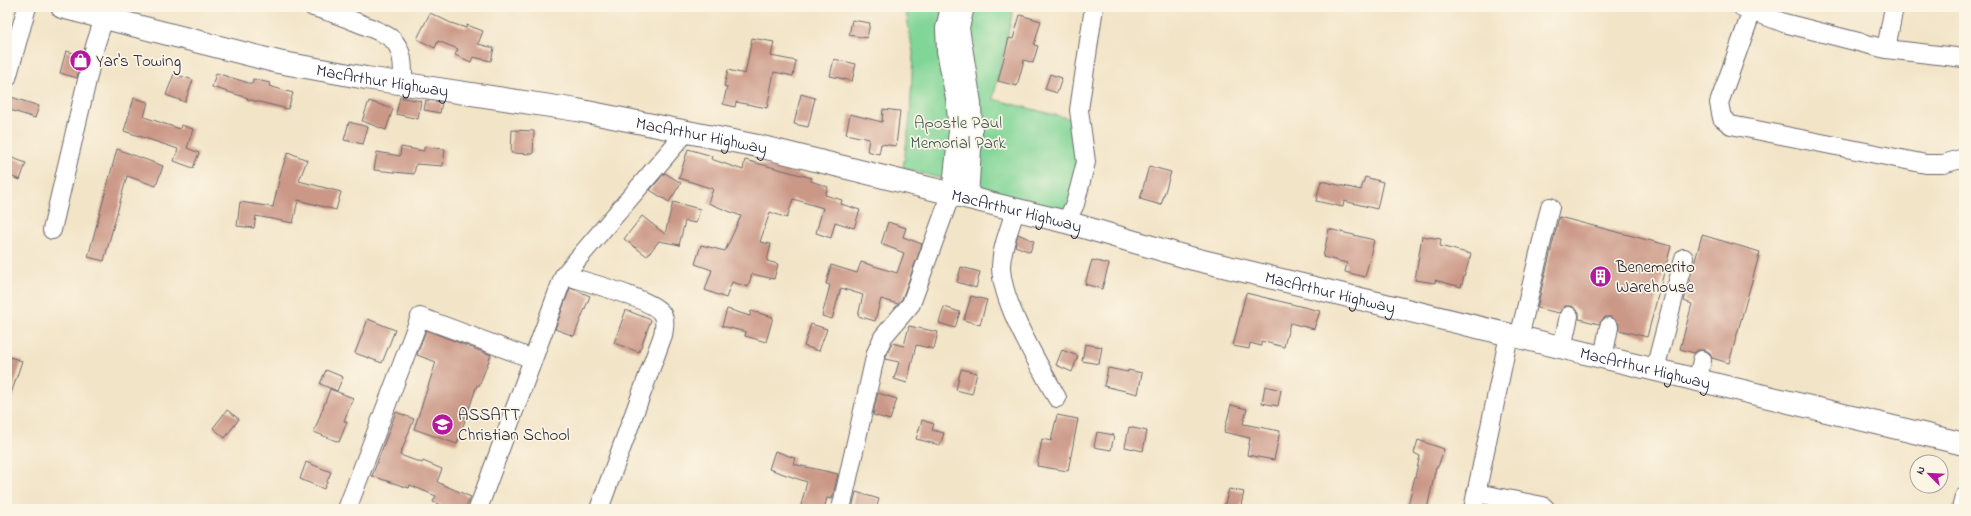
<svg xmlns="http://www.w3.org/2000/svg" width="1971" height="516" font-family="'Indie Flower',sans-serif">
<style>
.green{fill:#81d597;stroke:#527c69}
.building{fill:#cb9786}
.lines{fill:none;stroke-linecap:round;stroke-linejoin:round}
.minor-casing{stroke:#6b666c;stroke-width:20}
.highway-casing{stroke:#6b666c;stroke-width:24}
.minor{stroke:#fff;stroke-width:18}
.highway{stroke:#fff;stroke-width:22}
.labels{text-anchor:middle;stroke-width:3.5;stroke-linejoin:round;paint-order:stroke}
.poi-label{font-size:17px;fill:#22223b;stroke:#fcf5e5;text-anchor:start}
.street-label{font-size:17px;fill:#22223b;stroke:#fcf5e5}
.park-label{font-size:17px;fill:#3e5857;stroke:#fcf5e5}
</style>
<rect width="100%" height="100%" fill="#fcf5e5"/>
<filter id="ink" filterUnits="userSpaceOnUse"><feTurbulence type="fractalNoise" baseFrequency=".025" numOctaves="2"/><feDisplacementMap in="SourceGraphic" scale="8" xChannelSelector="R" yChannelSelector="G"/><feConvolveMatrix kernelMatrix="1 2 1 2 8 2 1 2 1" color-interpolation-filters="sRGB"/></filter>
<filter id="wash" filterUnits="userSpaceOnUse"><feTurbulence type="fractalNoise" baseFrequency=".012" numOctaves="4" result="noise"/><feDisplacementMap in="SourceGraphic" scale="16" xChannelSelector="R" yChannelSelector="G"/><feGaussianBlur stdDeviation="0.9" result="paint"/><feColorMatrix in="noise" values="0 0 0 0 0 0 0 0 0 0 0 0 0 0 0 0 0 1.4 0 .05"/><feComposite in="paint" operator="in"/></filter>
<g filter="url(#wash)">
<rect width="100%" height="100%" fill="#f2e4c7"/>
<path class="green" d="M885,7H1014L993,99L1075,120L1083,160L1070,211L993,193L903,168L910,117L913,53L906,12Z"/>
<g id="blocks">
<path class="building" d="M430,13L451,23L466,28L467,25L483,31L478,44L494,48L491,61L473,57L471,62L455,55L458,49L438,41L435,48L417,39Z
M1020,15L1041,21L1034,45L1038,46L1033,63L1024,60L1017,86L998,81L1009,38L1013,39Z
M852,20L870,23L867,38L849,35Z
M752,38L774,42L771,56L796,61L793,76L774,72L767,108L736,102L735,107L723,104L727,87L724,86L728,70L745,74Z
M66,51L82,55L77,78L60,73Z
M834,59L856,64L852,81L830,76Z
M216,73L252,84L253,79L270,83L269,86L293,93L288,109L247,99L248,98L212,87Z
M174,74L193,80L185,102L166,95Z
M1050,74L1062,78L1057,93L1045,89Z
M801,94L815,98L808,127L794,124Z
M11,97L39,106L35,118L7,109Z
M400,97L421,101L418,119L396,114Z
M134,98L148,102L144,117L180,129L181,125L193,129L187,148L199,153L193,168L174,161L178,149L124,131Z
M426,100L442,102L440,113L424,110Z
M369,101L393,109L386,130L362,121Z
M883,109L900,111L896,146L881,144L879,154L867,151L869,139L846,134L850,114L882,122Z
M349,122L368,127L363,144L344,140Z
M512,130L534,131L533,154L511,153Z
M401,147L424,151V147L445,149L443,166L416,164L414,174L374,170L377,152L400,156Z
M117,149L163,166L156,186L127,176L104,261L88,257Z
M688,149L712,156L711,159L743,170L745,160L812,178L811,181L828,187L825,195L842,200L841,204L860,210L854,228L835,222L831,238L816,233L823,208L793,199L787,218L770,212L760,242L771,244L767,261L778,264L774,279L752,274L748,287L732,282L726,298L705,290L712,270L695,264L701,245L725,251L741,216L708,203L713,189L679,178Z
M288,152L307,160L299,181L341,192L336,210L298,200L293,223L256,216L254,228L237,226L240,202L273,207L281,172Z
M7,156L26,163L20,180L7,175Z
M1149,166L1171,172L1161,205L1140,199Z
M665,173L681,183L669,202L650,190Z
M1365,177L1383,182L1377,209L1344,201L1343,207L1316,201L1321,181L1361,190Z
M673,202L700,209L696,223L685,221L679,245H680L659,241L647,256L624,239L642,216L665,234Z
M1559,217L1671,246L1647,337L1619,330V323L1611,317H1605L1599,324L1579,319V312L1572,306H1565L1559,313L1537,308Z
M888,222L906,228L903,237L922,244L902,299L898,304L881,299L875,321L858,316L863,295L841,288L832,319L822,316L830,285L826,284L831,265L857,273L861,262L897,273L904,253L881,244Z
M1329,229L1374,240L1365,277L1345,272L1347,263L1323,257Z
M1018,234L1034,241L1030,252L1015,246Z
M1702,235L1760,252L1729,363L1712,358L1709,352L1705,350H1698L1694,353L1680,349L1692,304L1684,301Z
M1422,236L1441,239L1440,246L1471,254L1461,287L1435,280V283L1415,280Z
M1092,260L1109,264L1102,289L1085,284Z
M961,267L980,272L976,288L957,282Z
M570,288L590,296L574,336L555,329Z
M1246,293L1320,311L1314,329L1290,323L1284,347L1261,341V346L1250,343L1249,349L1233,346Z
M971,296L987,300L980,325L964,320Z
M944,307L960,312L955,328L939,323Z
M727,309L750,316L751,311L773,317L766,342L745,336L746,332L722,326Z
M626,310L651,320L639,352L614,343Z
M368,319L395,330L382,363L355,353Z
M811,324L827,329L819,351L804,346Z
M909,326L938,332L934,349L916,345L907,383L894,379L899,362L885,359L892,343L904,346Z
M426,330L491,355L479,386L477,385L457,444L414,429L436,362L417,355Z
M1085,344L1102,347L1099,364L1082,361Z
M1062,350L1078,356L1072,372L1056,365Z
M7,356L22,361L9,400H7Z
M1108,368L1128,372V370L1142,373L1138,394L1104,386Z
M961,369L977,373L972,394L956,390Z
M326,370L343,377L337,391L320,384Z
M1265,386L1281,390L1278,406L1262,403Z
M330,389L353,398L344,421L347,422L339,442L314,432Z
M878,393L897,399L890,420L873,415Z
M1231,405L1247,409L1243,424L1280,431L1274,460L1247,455L1250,438L1224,432Z
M227,410L239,419L225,438L213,428Z
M396,412L414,419L400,455L422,463L423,461L442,469L437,482L471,497L465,509H451L433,502L436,496L410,485L409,488L372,476Z
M1057,415L1078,419L1068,471L1037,466L1042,439L1051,441Z
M922,420L934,424L932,430L944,433L940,445L916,439Z
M1129,427L1147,431L1143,451L1125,447Z
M1097,432L1114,435L1111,450L1094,447Z
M1418,440L1444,449L1438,467H1436L1427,509L1408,505L1420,456L1414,453Z
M775,451L795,458L793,464L838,474L832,499L827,498L824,509H800L807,482L769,469Z
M306,462L331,472L324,489L300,479Z
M1229,489L1244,492L1240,509L1224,507Z
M856,492L879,499L876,509H852Z"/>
</g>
</g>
<g filter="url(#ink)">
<use href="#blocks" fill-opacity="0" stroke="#6b666c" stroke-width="1"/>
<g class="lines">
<defs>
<path id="minor" d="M313,7C326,10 386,32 393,40C404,51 403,69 403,83
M965,7L960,28L972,103L973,132L969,199
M1742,7L1784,23L1886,49L1964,58
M1752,11L1719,103L1722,118L1731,125L1926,164H1943L1964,158
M1886,49L1894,7
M7,78L27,7
M1015,211C1010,228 1001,249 1001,267C1002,305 1039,364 1057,398
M1066,222L1075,204L1086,162L1079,110L1094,7
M52,230L95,46L104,18
M564,275C582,281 654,299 662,314C666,320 664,329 663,335L599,509
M1519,338L1550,207
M1562,348L1569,316
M1603,358L1609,327
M1655,369L1684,258
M1698,379L1702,360
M1476,493L1543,506L1546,509
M347,509L420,317L533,359
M478,509L564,275L687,131
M841,509L876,353L883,337L911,304L951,194L958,131L955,98L946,51L945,28L950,7
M1473,509L1509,335
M1961,509L1964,497"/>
<g id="highway">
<path id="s1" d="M62,7L278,62L366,78L577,110L758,146L1066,222L1190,258L1964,444"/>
</g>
</defs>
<use href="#minor" class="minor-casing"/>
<use href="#highway" class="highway-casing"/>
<use href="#minor" class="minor"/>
<use href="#highway" class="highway"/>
</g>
</g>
<defs>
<symbol id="shop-disc" viewBox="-11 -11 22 22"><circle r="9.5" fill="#b5179e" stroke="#fcf5e5"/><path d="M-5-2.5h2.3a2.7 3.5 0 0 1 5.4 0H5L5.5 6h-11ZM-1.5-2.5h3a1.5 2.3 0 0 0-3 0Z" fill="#fff"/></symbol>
<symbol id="building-disc" viewBox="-11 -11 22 22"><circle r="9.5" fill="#b5179e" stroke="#fcf5e5"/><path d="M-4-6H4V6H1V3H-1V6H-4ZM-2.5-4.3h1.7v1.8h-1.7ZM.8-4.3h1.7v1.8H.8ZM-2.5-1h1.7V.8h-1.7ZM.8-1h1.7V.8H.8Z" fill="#fff"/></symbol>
<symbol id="school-disc" viewBox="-11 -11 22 22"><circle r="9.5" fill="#b5179e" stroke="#fcf5e5"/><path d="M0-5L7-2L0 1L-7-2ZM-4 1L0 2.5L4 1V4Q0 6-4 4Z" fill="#fff"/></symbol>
</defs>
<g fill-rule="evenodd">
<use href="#shop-disc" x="68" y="48" width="25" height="25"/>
<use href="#building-disc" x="1588" y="264" width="25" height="25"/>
<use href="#school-disc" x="430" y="412" width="25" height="25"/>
</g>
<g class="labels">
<g class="poi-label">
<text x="96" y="66">Yar's Towing</text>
<text x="1616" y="272">Benemerito<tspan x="1616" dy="20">Warehouse</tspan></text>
<text x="458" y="420">ASSATT<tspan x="458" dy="20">Christian School</tspan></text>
</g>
<g class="street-label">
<text dy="6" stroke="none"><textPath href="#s1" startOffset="329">MacArthur Highway</textPath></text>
<text dy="6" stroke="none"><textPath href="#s1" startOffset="653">MacArthur Highway</textPath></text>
<text dy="6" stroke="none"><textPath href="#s1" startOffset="977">MacArthur Highway</textPath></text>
<text dy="6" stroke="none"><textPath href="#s1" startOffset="1301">MacArthur Highway</textPath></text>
<text dy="6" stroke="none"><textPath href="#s1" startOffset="1625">MacArthur Highway</textPath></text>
</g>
<g class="park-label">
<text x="958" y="128">Apostle Paul<tspan x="958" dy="20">Memorial Park</tspan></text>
</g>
</g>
<rect width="1971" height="516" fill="none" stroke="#fcf5e5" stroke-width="24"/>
<g transform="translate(1929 474) rotate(294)"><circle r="19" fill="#fcf5e5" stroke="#a5a1a1"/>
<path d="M0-3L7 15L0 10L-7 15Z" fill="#b5179e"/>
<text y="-6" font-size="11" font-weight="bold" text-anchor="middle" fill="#22223b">N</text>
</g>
</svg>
